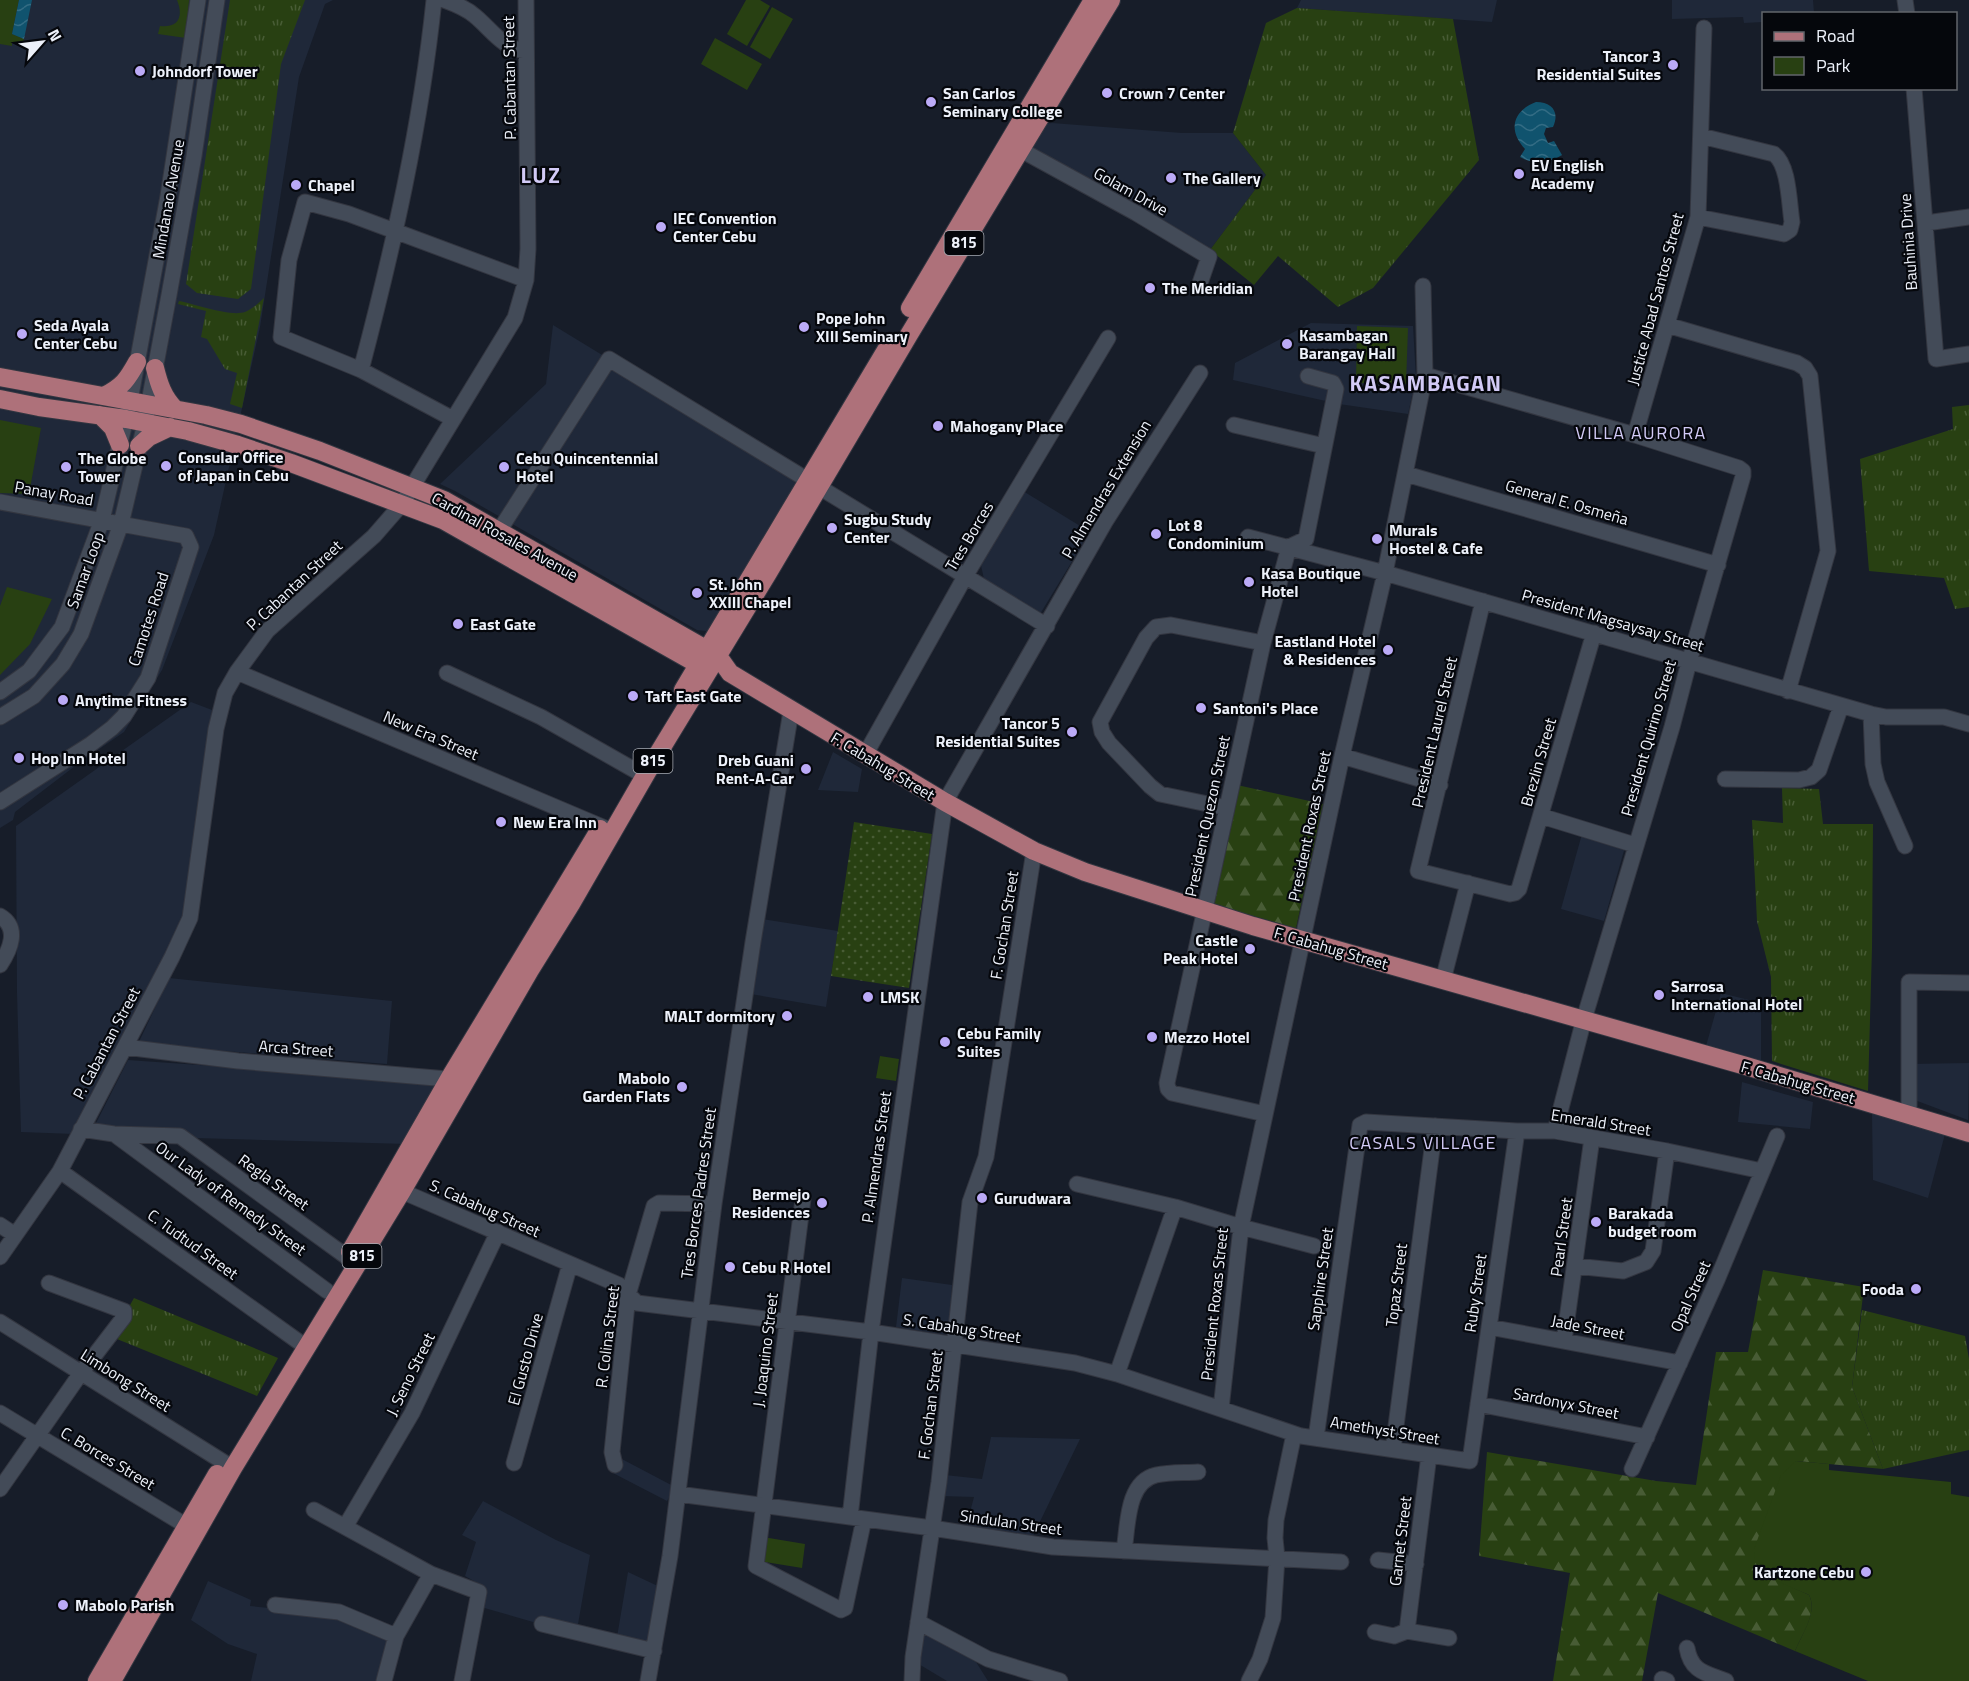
<svg xmlns="http://www.w3.org/2000/svg" width="1969" height="1681" font-family="'Titillium Web',sans-serif">
<style>
.built{fill:#1f2839}
.grass{fill:url(#grass-tufts)}
.forest{fill:url(#forest-firs)}
.park{fill:#284012}
.garden{fill:url(#garden-dots)}
.water{fill:url(#water-waves)}
.lines{fill:none;stroke-linecap:round;stroke-linejoin:round}
.minor-casing{stroke:#333640;stroke-width:17}
.major-casing{stroke:#333640;stroke-width:20}
.minor{stroke:#434b58;stroke-width:15}
.major{stroke:#ae717a;stroke-width:18}
.poi-dot{fill:#bbaaf6;stroke:#05070c;stroke-width:2}
.labels{text-anchor:middle;stroke-width:4.5;stroke-linejoin:round;paint-order:stroke}
.shield{fill:#05070c;stroke:#a7abb3;stroke-width:1.5}
.shield-label{font-size:15px;font-weight:bold;fill:#edf1fa}
.poi-label{font-size:16px;font-weight:bold;fill:#edf1fa;stroke:#05070c;text-anchor:start}
.street-label{font-size:16px;fill:#edf1fa;stroke:#05070c}
.neighbourhood-label{font-size:18px;letter-spacing:1.5px;fill:#d2caf6;stroke:#05070c}
.district-label{font-size:22px;font-weight:bold;letter-spacing:1.5px;fill:#d2caf6;stroke:#05070c}
</style>
<defs>
<pattern id="grass-tufts" width="24" height="20" patternUnits="userSpaceOnUse" patternTransform="scale(1.5)"><rect width="24" height="20" fill="#284012"/><path d="M3 7l-1-3M5 7V3M7 7l1-3M15 17l-1-3M17 17v-4M19 17l1-3" fill="none" stroke="#485c35"/></pattern>
<pattern id="forest-firs" width="22" height="20" patternUnits="userSpaceOnUse" patternTransform="scale(1.5)"><rect width="22" height="20" fill="#284012"/><path d="M5 1l3.5 6h-7zM16 11l3.5 6h-7z" fill="#485c35"/></pattern>
<pattern id="garden-dots" width="8" height="8" patternUnits="userSpaceOnUse" patternTransform="scale(1.5)"><rect width="8" height="8" fill="#284012"/><path d="M2 2h.1M6 6h.1" fill="none" stroke="#485c35" stroke-width="1.8" stroke-linecap="round"/></pattern>
<pattern id="water-waves" width="16" height="10" patternUnits="userSpaceOnUse" patternTransform="scale(1.5)"><rect width="16" height="10" fill="#10536e"/><path d="M0 5q4-4 8 0t8 0" fill="none" stroke="#336c84"/></pattern>
</defs>
<rect width="100%" height="100%" fill="#171d29"/>
<path class="built" d="M0,0H333L325,4L299,77L260,327L214,535L162,670L124,732L79,763L15,812L13,820L0,828Z
M1301,0H1497L1492,22L1297,8Z
M1672,0H1813L1814,13L1764,14L1763,22L1744,23L1743,17L1672,19Z
M1052,123L1182,133H1233L1266,175L1210,250L1029,152L1044,124Z
M1311,323L1413,326L1416,378L1408,414L1339,404L1233,380L1235,363Z
M553,325L802,477L713,627L706,631L697,630L455,491L440,484L546,384Z
M1023,491L1090,532L1040,614L984,579L980,561Z
M191,702L212,710L182,921L74,1134L21,1132L17,993L16,826Z
M833,752L862,769L858,792L818,790Z
M1582,834L1625,847L1604,921L1561,909Z
M762,919L838,931L826,1007L751,994Z
M169,978L392,1001L387,1064L138,1044Z
M1721,993L1761,1003V1062L1706,1046Z
M128,1060L313,1073L439,1084L407,1144L90,1135Z
M1969,1063L1968,1120L1912,1099L1910,1064Z
M1742,1082L1813,1102L1810,1129L1738,1122Z
M1872,1114L1945,1134L1928,1198L1873,1180Z
M902,1278L952,1285L949,1335L896,1327Z
M991,1437L1080,1439L1032,1538L966,1527L974,1497L941,1496L945,1475L982,1479Z
M618,1457L675,1487L667,1501L611,1472Z
M483,1501L556,1540L590,1555L577,1630L540,1624L481,1607L486,1588L465,1576L476,1542L462,1535Z
M628,1572L662,1588L650,1647L617,1637Z
M208,1581L251,1600L250,1606L338,1615L391,1639L381,1681H251L257,1654L228,1644L191,1620Z
M922,1628L976,1662L988,1681H947L917,1663Z"/>
<path class="grass" d="M230,0H305L281,64L251,289L238,299L197,293L186,284Z
M1297,8L1453,19L1479,160L1373,288L1338,307L1278,256L1254,285L1210,250L1266,175L1233,133L1266,23Z
M264,298L242,408L230,404L237,373L225,369L207,339L201,337L206,311L178,304L179,301C195,304 230,317 245,312C253,309 258,303 264,298Z
M1969,405V607L1955,609L1944,578L1869,571L1860,459L1953,429L1952,407Z
M1782,788L1819,789L1823,824H1873L1872,947L1868,1091L1772,1061L1771,977L1757,921L1752,820L1783,823Z
M134,1298L278,1358L257,1396L112,1337Z
M1862,1310L1965,1336L1969,1359V1450L1883,1469L1852,1387Z"/>
<path class="forest" d="M1237,785L1323,804L1296,928L1211,904Z
M1763,1270L1864,1287L1852,1387L1883,1469L1796,1461L1759,1568L1766,1575L1809,1595C1818,1613 1802,1634 1795,1651L1658,1593L1642,1681H1553L1570,1573L1479,1556L1487,1452L1656,1481L1696,1485L1716,1352H1748Z"/>
<path class="park" d="M0,0H19L12,34L24,39L22,47L12,42V46L0,44Z
M177,0H189L186,38L158,34L160,26C178,28 184,17 177,0Z
M746,0H760L770,6L747,46L727,34Z
M772,7L793,19L770,59L750,47Z
M715,38L762,64L747,90L701,64Z
M1357,326L1408,328L1406,384L1356,383Z
M0,420L41,428L29,494L0,493Z
M7,587L52,599L30,644L0,675V606Z
M880,1056L899,1059L896,1081L876,1078Z
M1796,1461L1829,1464V1470L1951,1482V1494L1969,1497V1681H1868L1795,1651C1802,1634 1818,1612 1809,1595C1796,1589 1767,1579 1758,1567C1754,1561 1754,1556 1754,1549L1781,1475Z
M763,1537L805,1544L802,1568L759,1561Z"/>
<path class="garden" d="M854,822L932,834L909,988L831,976Z"/>
<path class="water" d="M19,0H32L24,39L12,34Z
M1536,102C1552,102 1560,112 1553,127L1546,128L1544,134L1548,143L1554,141L1562,155C1548,164 1534,165 1520,157L1525,149C1508,131 1512,111 1536,102Z"/>
<g class="lines">
<defs>
<path id="minor" d="M444,0C455,4 466,8 475,16C492,30 503,49 526,51
M1905,0L1907,14
M1914,88L1936,359L1969,354
M1010,144L1136,213L1209,257L1199,286
M1698,217L1784,234L1790,230L1792,222C1789,203 1789,165 1774,154L1701,136
M1926,223L1969,217
M1667,325L1797,363L1805,368L1810,376L1828,551L1788,691
M361,370C393,248 421,126 434,0
M1425,375L1635,435L1739,468L1743,471V476L1689,662L1672,727L1584,1019L1555,1131
M453,419L361,370L281,337L289,260L305,202L349,214L526,280
M1234,425L1324,446
M1635,435L1698,217L1704,28
M1406,474L1718,565
M0,502L186,536L191,547L148,678L124,716L112,728L91,744L0,802
M499,531L609,359L1047,626
M1248,537L1385,573L1871,714L1886,717H1944L1969,724
M1483,601L1418,871L1510,894L1515,893L1519,889L1594,633
M237,672L612,831
M447,673L541,717L645,776
M0,692L29,671L62,627L102,520L130,401L168,196L198,0
M1871,714L1873,764L1877,782L1905,846
M0,717L34,696L63,664L81,634L121,524L145,423L169,295L194,156L217,0
M865,755L966,575L1108,338
M1342,756L1440,785
M1725,779L1799,780L1811,777L1819,770L1841,706
M1227,808L1160,794L1150,786L1109,743L1102,732L1100,722L1146,638L1156,627L1171,625L1263,643
M1541,816L1635,845
M0,916C20,928 10,950 0,965
M1443,980L1468,883
M125,1047L238,1061L459,1080
M1265,1114L1172,1093L1168,1089L1167,1083L1263,643L1289,547L1306,539L1336,389L1333,383L1308,376
M1909,1115V982L1969,983
M81,1129L114,1134L180,1136L347,1257
M114,1134L327,1291
M60,1171L306,1347
M1077,1184L1175,1207L1241,1227L1314,1246
M392,1187L619,1285L637,1303L871,1332L1075,1363L1117,1374L1301,1436L1470,1461L1517,1131
M803,1199L756,1566L841,1610L845,1608L864,1519
M0,1225L15,1235
M0,1257L60,1171L172,957L190,918L216,729L225,693L237,672L267,631L374,536L401,505L515,318L526,280L528,249L526,0
M1575,1266L1623,1271L1646,1262L1653,1251L1667,1151
M0,1322L233,1468
M1489,1327L1680,1363
M1564,1341L1592,1138
M1117,1374L1175,1207
M1478,1404L1647,1437
M1221,1409L1241,1227L1342,756L1385,573L1425,375L1423,286
M0,1413L195,1531
M1316,1438L1360,1125L1366,1122L1517,1131H1555L1667,1151L1762,1171
M1393,1449L1435,1126
M514,1463L570,1264
M615,1465L612,1452L628,1295L654,1206L659,1203L714,1204
M1632,1469L1717,1280L1777,1136
M0,1489L81,1373L124,1317V1311L49,1283
M678,1494L932,1528L1053,1547L1341,1562
M314,1510L431,1574L479,1592L462,1681
M850,1517L871,1332L945,802L1105,522L1200,373
M345,1527L412,1413L498,1232
M1124,1551C1128,1527 1126,1482 1156,1475C1170,1472 1184,1473 1198,1472
M1378,1560L1416,1564
M275,1605L339,1612L396,1636
M918,1622L988,1659L1060,1681
M542,1624L654,1651
M1407,1631L1429,1455
M1375,1632L1394,1636L1407,1631L1449,1638
M1687,1648C1691,1672 1706,1673 1726,1681
M1662,1679L1667,1681
M384,1681L396,1636L431,1574
M648,1681L670,1556L714,1204L753,942L791,711
M912,1681L913,1657L939,1482L970,1202L986,1157L1034,851
M1249,1681L1260,1659L1273,1618L1277,1558L1275,1538L1276,1520L1294,1434"/>
<path id="major" d="M910,308L1093,0
M155,368C159,384 163,397 175,409
M0,377L206,415L241,424L320,451L444,500L718,656L730,673L945,802L1034,851L1085,872L1253,926L1746,1066L1969,1133
M104,396C123,386 127,380 137,362
M0,399L39,407L126,419L188,431L238,445L291,463L443,520L708,670
M100,415L113,428L120,445
M139,446L149,437L170,427
M683,690L889,345
M350,1252L449,1079L600,829
M97,1681L217,1474
M112,1681L233,1468L402,1191L530,970L571,904L650,767L768,573L910,333L1111,0"/>
</defs>
<use href="#minor" class="minor-casing"/>
<use href="#major" class="major-casing"/>
<use href="#minor" class="minor"/>
<use href="#major" class="major"/>
</g>
<g class="poi-dot">
<circle cx="1673" cy="65" r="6"/>
<circle cx="140" cy="71" r="6"/>
<circle cx="1107" cy="93" r="6"/>
<circle cx="931" cy="102" r="6"/>
<circle cx="1519" cy="174" r="6"/>
<circle cx="1171" cy="178" r="6"/>
<circle cx="296" cy="185" r="6"/>
<circle cx="661" cy="227" r="6"/>
<circle cx="1150" cy="288" r="6"/>
<circle cx="804" cy="327" r="6"/>
<circle cx="22" cy="334" r="6"/>
<circle cx="1287" cy="344" r="6"/>
<circle cx="938" cy="426" r="6"/>
<circle cx="166" cy="466" r="6"/>
<circle cx="66" cy="467" r="6"/>
<circle cx="504" cy="467" r="6"/>
<circle cx="832" cy="528" r="6"/>
<circle cx="1156" cy="534" r="6"/>
<circle cx="1377" cy="539" r="6"/>
<circle cx="1249" cy="582" r="6"/>
<circle cx="697" cy="593" r="6"/>
<circle cx="458" cy="624" r="6"/>
<circle cx="1388" cy="650" r="6"/>
<circle cx="633" cy="696" r="6"/>
<circle cx="63" cy="700" r="6"/>
<circle cx="1201" cy="708" r="6"/>
<circle cx="1072" cy="732" r="6"/>
<circle cx="19" cy="758" r="6"/>
<circle cx="806" cy="769" r="6"/>
<circle cx="501" cy="822" r="6"/>
<circle cx="1250" cy="949" r="6"/>
<circle cx="1659" cy="995" r="6"/>
<circle cx="868" cy="997" r="6"/>
<circle cx="787" cy="1016" r="6"/>
<circle cx="1152" cy="1037" r="6"/>
<circle cx="945" cy="1042" r="6"/>
<circle cx="682" cy="1087" r="6"/>
<circle cx="982" cy="1198" r="6"/>
<circle cx="822" cy="1203" r="6"/>
<circle cx="1596" cy="1222" r="6"/>
<circle cx="730" cy="1267" r="6"/>
<circle cx="1916" cy="1289" r="6"/>
<circle cx="1866" cy="1572" r="6"/>
<circle cx="63" cy="1605" r="6"/>
</g>
<g class="labels">
<g class="shield">
<rect x="944.5" y="231" width="39" height="24" rx="4.5"/>
<rect x="633.5" y="749" width="39" height="24" rx="4.5"/>
<rect x="342.5" y="1244" width="39" height="24" rx="4.5"/>
</g>
<g class="shield-label">
<text x="964" y="248">815</text>
<text x="653" y="766">815</text>
<text x="362" y="1261">815</text>
</g>
<g class="poi-label">
<text x="1661" y="62" text-anchor="end">Tancor 3<tspan x="1661" dy="18">Residential Suites</tspan></text>
<text x="152" y="77">Johndorf Tower</text>
<text x="943" y="99">San Carlos<tspan x="943" dy="18">Seminary College</tspan></text>
<text x="1119" y="99">Crown 7 Center</text>
<text x="1531" y="171">EV English<tspan x="1531" dy="18">Academy</tspan></text>
<text x="1183" y="184">The Gallery</text>
<text x="308" y="191">Chapel</text>
<text x="673" y="224">IEC Convention<tspan x="673" dy="18">Center Cebu</tspan></text>
<text x="1162" y="294">The Meridian</text>
<text x="816" y="324">Pope John<tspan x="816" dy="18">XIII Seminary</tspan></text>
<text x="34" y="331">Seda Ayala<tspan x="34" dy="18">Center Cebu</tspan></text>
<text x="1299" y="341">Kasambagan<tspan x="1299" dy="18">Barangay Hall</tspan></text>
<text x="950" y="432">Mahogany Place</text>
<text x="178" y="463">Consular Office<tspan x="178" dy="18">of Japan in Cebu</tspan></text>
<text x="78" y="464">The Globe<tspan x="78" dy="18">Tower</tspan></text>
<text x="516" y="464">Cebu Quincentennial<tspan x="516" dy="18">Hotel</tspan></text>
<text x="844" y="525">Sugbu Study<tspan x="844" dy="18">Center</tspan></text>
<text x="1168" y="531">Lot 8<tspan x="1168" dy="18">Condominium</tspan></text>
<text x="1389" y="536">Murals<tspan x="1389" dy="18">Hostel &amp; Cafe</tspan></text>
<text x="1261" y="579">Kasa Boutique<tspan x="1261" dy="18">Hotel</tspan></text>
<text x="709" y="590">St. John<tspan x="709" dy="18">XXIII Chapel</tspan></text>
<text x="470" y="630">East Gate</text>
<text x="1376" y="647" text-anchor="end">Eastland Hotel<tspan x="1376" dy="18">&amp; Residences</tspan></text>
<text x="645" y="702">Taft East Gate</text>
<text x="75" y="706">Anytime Fitness</text>
<text x="1213" y="714">Santoni's Place</text>
<text x="1060" y="729" text-anchor="end">Tancor 5<tspan x="1060" dy="18">Residential Suites</tspan></text>
<text x="31" y="764">Hop Inn Hotel</text>
<text x="794" y="766" text-anchor="end">Dreb Guani<tspan x="794" dy="18">Rent-A-Car</tspan></text>
<text x="513" y="828">New Era Inn</text>
<text x="1238" y="946" text-anchor="end">Castle<tspan x="1238" dy="18">Peak Hotel</tspan></text>
<text x="1671" y="992">Sarrosa<tspan x="1671" dy="18">International Hotel</tspan></text>
<text x="880" y="1003">LMSK</text>
<text x="775" y="1022" text-anchor="end">MALT dormitory</text>
<text x="957" y="1039">Cebu Family<tspan x="957" dy="18">Suites</tspan></text>
<text x="1164" y="1043">Mezzo Hotel</text>
<text x="670" y="1084" text-anchor="end">Mabolo<tspan x="670" dy="18">Garden Flats</tspan></text>
<text x="810" y="1200" text-anchor="end">Bermejo<tspan x="810" dy="18">Residences</tspan></text>
<text x="994" y="1204">Gurudwara</text>
<text x="1608" y="1219">Barakada<tspan x="1608" dy="18">budget room</tspan></text>
<text x="742" y="1273">Cebu R Hotel</text>
<text x="1904" y="1295" text-anchor="end">Fooda</text>
<text x="1854" y="1578" text-anchor="end">Kartzone Cebu</text>
<text x="75" y="1611">Mabolo Parish</text>
</g>
<g class="street-label">
<text transform="translate(509 78) rotate(-91)" y="6">P. Cabantan Street</text>
<text transform="translate(1131 191) rotate(29)" y="6">Golam Drive</text>
<text transform="translate(168 199) rotate(-80)" y="6">Mindanao Avenue</text>
<text transform="translate(1908 242) rotate(-94)" y="6">Bauhinia Drive</text>
<text transform="translate(1655 299) rotate(-75)" y="6">Justice Abad Santos Street</text>
<text transform="translate(1106 489) rotate(-59)" y="6">P. Almendras Extension</text>
<text transform="translate(54 493) rotate(10)" y="6">Panay Road</text>
<text transform="translate(1567 502) rotate(16)" y="6">General E. Osmeña</text>
<text transform="translate(505 536) rotate(29)" y="6">Cardinal Rosales Avenue</text>
<text transform="translate(969 536) rotate(-59)" y="6">Tres Borces</text>
<text transform="translate(85 570) rotate(-70)" y="6">Samar Loop</text>
<text transform="translate(294 585) rotate(-43)" y="6">P. Cabantan Street</text>
<text transform="translate(148 619) rotate(-72)" y="6">Camotes Road</text>
<text transform="translate(1613 620) rotate(16)" y="6">President Magsaysay Street</text>
<text transform="translate(1434 732) rotate(-77)" y="6">President Laurel Street</text>
<text transform="translate(431 735) rotate(23)" y="6">New Era Street</text>
<text transform="translate(1648 738) rotate(-74)" y="6">President Quirino Street</text>
<text transform="translate(1538 762) rotate(-74)" y="6">Brezlin Street</text>
<text transform="translate(883 766) rotate(31)" y="6">F. Cabahug Street</text>
<text transform="translate(1207 816) rotate(-78)" y="6">President Quezon Street</text>
<text transform="translate(1309 826) rotate(-78)" y="6">President Roxas Street</text>
<text transform="translate(1004 925) rotate(-81)" y="6">F. Gochan Street</text>
<text transform="translate(1331 948) rotate(16)" y="6">F. Cabahug Street</text>
<text transform="translate(106 1043) rotate(-62)" y="6">P. Cabantan Street</text>
<text transform="translate(296 1048) rotate(4)" y="6">Arca Street</text>
<text transform="translate(1798 1082) rotate(16)" y="6">F. Cabahug Street</text>
<text transform="translate(1601 1122) rotate(9)" y="6">Emerald Street</text>
<text transform="translate(876 1157) rotate(-82)" y="6">P. Almendras Street</text>
<text transform="translate(274 1182) rotate(36)" y="6">Regla Street</text>
<text transform="translate(698 1193) rotate(-82)" y="6">Tres Borces Padres Street</text>
<text transform="translate(231 1198) rotate(36)" y="6">Our Lady of Remedy Street</text>
<text transform="translate(485 1208) rotate(24)" y="6">S. Cabahug Street</text>
<text transform="translate(1561 1237) rotate(-82)" y="6">Pearl Street</text>
<text transform="translate(193 1244) rotate(36)" y="6">C. Tudtud Street</text>
<text transform="translate(1320 1279) rotate(-82)" y="6">Sapphire Street</text>
<text transform="translate(1396 1285) rotate(-83)" y="6">Topaz Street</text>
<text transform="translate(1475 1293) rotate(-82)" y="6">Ruby Street</text>
<text transform="translate(1690 1296) rotate(-66)" y="6">Opal Street</text>
<text transform="translate(1214 1304) rotate(-84)" y="6">President Roxas Street</text>
<text transform="translate(1588 1327) rotate(11)" y="6">Jade Street</text>
<text transform="translate(962 1328) rotate(9)" y="6">S. Cabahug Street</text>
<text transform="translate(607 1337) rotate(-83)" y="6">R. Colina Street</text>
<text transform="translate(765 1350) rotate(-83)" y="6">J. Joaquino Street</text>
<text transform="translate(525 1359) rotate(-75)" y="6">El Gusto Drive</text>
<text transform="translate(410 1374) rotate(-64)" y="6">J. Seno Street</text>
<text transform="translate(126 1380) rotate(32)" y="6">Limbong Street</text>
<text transform="translate(1566 1403) rotate(11)" y="6">Sardonyx Street</text>
<text transform="translate(930 1405) rotate(-83)" y="6">F. Gochan Street</text>
<text transform="translate(1385 1430) rotate(9)" y="6">Amethyst Street</text>
<text transform="translate(108 1458) rotate(31)" y="6">C. Borces Street</text>
<text transform="translate(1011 1522) rotate(8)" y="6">Sindulan Street</text>
<text transform="translate(1400 1541) rotate(-83)" y="6">Garnet Street</text>
</g>
<g class="neighbourhood-label">
<text x="1641" y="439">VILLA AURORA</text>
<text x="1423" y="1149">CASALS VILLAGE</text>
</g>
<g class="district-label">
<text x="541" y="183">LUZ</text>
<text x="1426" y="391">KASAMBAGAN</text>
</g>
</g>
<rect x="1762" y="12" width="195" height="78" fill="#05070c" stroke="#62656b" stroke-width="1.5"/>
<rect x="1774" y="32" width="30" height="9" fill="#ae717a" stroke="#62656b" stroke-width="1.5"/>
<text x="1816" y="42" font-size="18" fill="#edf1fa">Road</text>
<rect x="1774" y="57" width="30" height="18" fill="#284012" stroke="#62656b" stroke-width="1.5"/>
<text x="1816" y="72" font-size="18" fill="#edf1fa">Park</text>
<g transform="translate(42 42) rotate(62)" stroke="#05070c" stroke-width="4.5" paint-order="stroke">
<path d="M0-4.5L10 22L0 15L-10 22Z" fill="#edf1fa"/>
<text y="-9" font-size="16" font-weight="bold" text-anchor="middle" fill="#edf1fa">N</text>
</g>
</svg>
